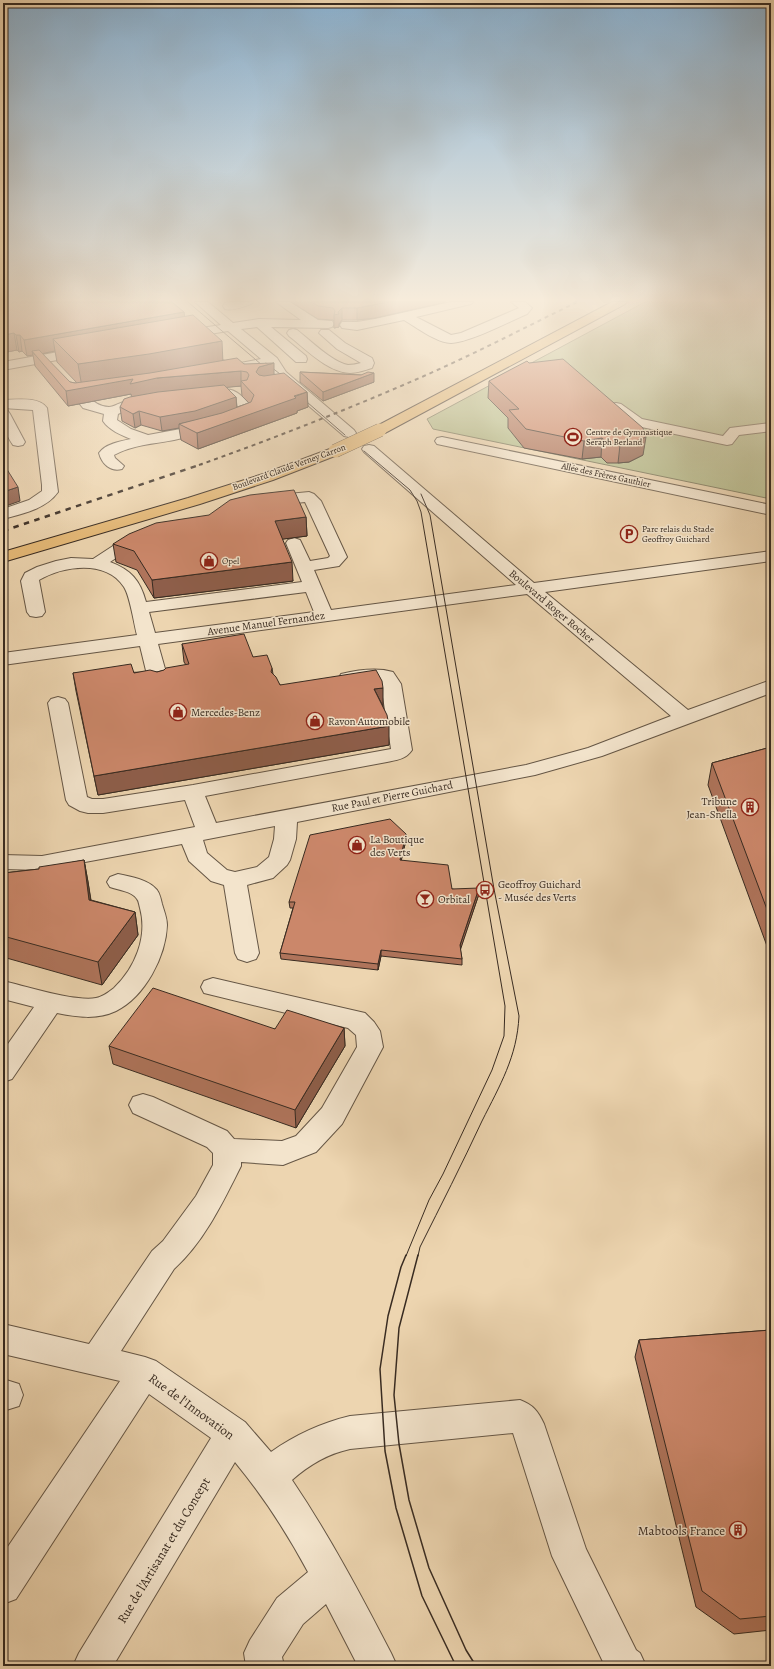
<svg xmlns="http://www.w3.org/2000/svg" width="774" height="1669" font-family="Alegreya,serif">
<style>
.green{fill:#b6be8d;stroke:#777457}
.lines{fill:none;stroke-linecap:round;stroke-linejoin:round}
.minor-casing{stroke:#655645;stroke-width:2}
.major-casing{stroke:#382b21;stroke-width:2}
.minor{fill:#f3e4cc;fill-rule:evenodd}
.major{fill:#e6ba78;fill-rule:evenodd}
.tram-far1{stroke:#382b21;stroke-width:1}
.tram{stroke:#382b21;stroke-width:1.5}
.rail-far1{stroke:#382b21;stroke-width:2;stroke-dasharray:4 4;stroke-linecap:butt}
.rail{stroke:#382b21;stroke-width:2.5;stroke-dasharray:5.5 5.5;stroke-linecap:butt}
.major-bridge-casing{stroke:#382b21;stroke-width:14;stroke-linecap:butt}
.major-bridge{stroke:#e6ba78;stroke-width:13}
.wall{fill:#af745b;stroke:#382b21;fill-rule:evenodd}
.shaded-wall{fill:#8e5e4a;stroke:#382b21}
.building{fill:#cb876a;stroke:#382b21}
.labels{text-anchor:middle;stroke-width:3;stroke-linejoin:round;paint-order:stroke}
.far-poi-label{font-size:9px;fill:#382b21;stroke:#f3e4cc;text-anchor:start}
.far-street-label{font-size:9px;fill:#382b21;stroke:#f3e4cc}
.street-label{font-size:11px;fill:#382b21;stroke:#f3e4cc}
.poi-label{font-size:11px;fill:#382b21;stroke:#f3e4cc;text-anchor:start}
.near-street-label{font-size:13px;fill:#382b21;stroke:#f3e4cc}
.near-poi-label{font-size:13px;fill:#382b21;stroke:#f3e4cc;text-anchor:end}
</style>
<rect width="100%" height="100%" fill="#edd5b0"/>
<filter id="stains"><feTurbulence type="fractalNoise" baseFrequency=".005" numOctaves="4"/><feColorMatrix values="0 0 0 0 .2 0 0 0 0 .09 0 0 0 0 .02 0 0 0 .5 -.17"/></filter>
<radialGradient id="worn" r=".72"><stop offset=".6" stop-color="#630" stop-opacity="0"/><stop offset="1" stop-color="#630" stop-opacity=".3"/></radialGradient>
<path class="green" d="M645,302H771V499L433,429L427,419Z"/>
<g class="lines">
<defs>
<path id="minor" d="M195,302H208L233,323L259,319L301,320L276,302H290L318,320L332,321L334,324L332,327L328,328L271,327L306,356L307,359L306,362H296L257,327L241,329L277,358L286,372L354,430L356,433L354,436L349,437L344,436L275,377L269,365L230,373L225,372L223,369L225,366L261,359L228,331L179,339L175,338L173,335L175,332L221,325Z
M231,302H253L251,304C243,307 233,311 225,309L223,306L225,303Z
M451,302H473L471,304L416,317L451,335L461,333L519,308L511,302H525L532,308L527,314C508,322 471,342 451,343C437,343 416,327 404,320L357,330L342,328L340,325L342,322H357L375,319Z
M293,329L297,330C310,340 332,362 348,365C352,365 357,364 361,363L337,349L319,333L321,330H329L345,343L372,358L374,363L372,368C365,370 357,373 350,373C327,372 306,349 289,336L287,333L289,330Z
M86,347L90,348L92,351L90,354L3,370V362Z
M78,389C89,392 91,406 109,407C113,407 117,404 121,403C130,399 144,395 154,397L156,400L154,403L131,408L118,414L117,420L131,429L148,435L197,426L240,412L222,393L224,390C236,387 248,402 254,411L251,417C226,427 200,434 174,440C153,444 132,445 114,455L115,458L124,466L122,469C110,472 102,464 99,453C105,444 121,441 131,439C121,435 109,430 103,421L104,414L83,408L71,393L73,390Z
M3,400C15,400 39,396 47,408L58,492C46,509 22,514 3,519V509L29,500L42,491V485L33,410L3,408Z
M616,403L621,404L642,419L723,436L730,428L771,423V431L739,435L732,444L727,445L632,425L611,410L609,407L611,404Z
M3,410L8,411L10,414L25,442L23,445L18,446L13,445C4,431 3,426 3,410Z
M442,437L771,505V515L437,444L435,441L437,438Z
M369,445L374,446L534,583L771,551V561L545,592L688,710L771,680V693L602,756L535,775L297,822L296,839L290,860L287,865L273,878L247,885L259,953L256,959L247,962L238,959L235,953L224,885L211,881L189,861L182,844L42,870L3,869V855L42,856L195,827L185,800L103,813H88L80,811L69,805L66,800L48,703L51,699L58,697L65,699L68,703L87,797L92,799H103L193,785L391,749L381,684L379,680L348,684L341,682L339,678L341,674C358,670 376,667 393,672L401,684L412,750C406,759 397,760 387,762L205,796L216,823L526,765L588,748L671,716L527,594L158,644L169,683L166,687L159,689L152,687L149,683L140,646L3,665V653L137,635C134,624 130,596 124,587C106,559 63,566 39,580L45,612L42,616L36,617L30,616L27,612L21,581L25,573L37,567L56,561L71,558L93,559L116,544L135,536L141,534L147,536L149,539L147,542L128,550L110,562C131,570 140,580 146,602L302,582L286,543L288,540L294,538L300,540L310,561L328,558L330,556L305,502L268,506L262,504L260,501L262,498L268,496L309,492L314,494L321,501L347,557L339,566L314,570L331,610L516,585L364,452L362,449L364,446ZM306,592L314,612L155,633L149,612ZM275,826L274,839L269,857L257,867L235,872L227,870L207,853L203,840Z
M118,874C131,877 148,879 157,890C160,894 161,900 162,904C164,911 167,918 167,925C166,956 145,997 116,1011C97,1020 77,1017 57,1013L12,1079L3,1082V1051L34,1007L3,999V981C25,986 75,1002 96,998C102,997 109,992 114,988C135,968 148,937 140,908C139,905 139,901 137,899C132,891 118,890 110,887L107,882L110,877Z
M213,978L365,1013L374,1022L380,1031L383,1047L342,1124L316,1152L293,1161L283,1165L241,1162V1166C223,1202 204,1242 174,1269L121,1351L145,1357L156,1361L245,1422L271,1452C295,1435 321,1423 350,1416L520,1400C533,1405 538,1411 544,1424L586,1549L636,1650L640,1653L646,1666H605L552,1556L513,1433L350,1449C327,1454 309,1465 292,1480C329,1535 360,1593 391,1653L397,1666H358L326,1604L303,1624L282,1657L284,1666H246L244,1653L250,1640L277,1598L308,1572C287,1533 263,1496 235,1462L113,1666H73L79,1653L211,1438L149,1394L16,1599L3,1604V1554L120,1381L3,1354V1324L89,1344L152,1251L163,1241L196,1196L213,1165V1153L207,1147L133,1113L129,1105L133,1097L143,1094L153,1097L227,1131L234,1139L282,1141L296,1136L322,1108L357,1047L356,1035L348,1028L204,993L201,987L204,981Z
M3,1379L19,1384L23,1395L19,1406L3,1411Z"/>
<path id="major" d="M612,302H627L625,304L385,433L380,434L375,433L373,430L375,427Z
M335,447L340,448L342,451L340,454L273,480L200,504L3,562V552L188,498L263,474Z"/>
</defs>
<use href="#minor" class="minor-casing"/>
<use href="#major" class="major-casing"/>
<use href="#minor" class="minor"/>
<use href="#major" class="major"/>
<path class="tram-far1" d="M188,302L269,371
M266,363L280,374
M300,396L345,435
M364,451L410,490L417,501L421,512L505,1006L504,1036L492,1070L443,1174L429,1200L406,1256
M418,1256L420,1247C441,1205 462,1164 482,1121C500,1085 517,1057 519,1016L494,889L430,515L421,494"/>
<path class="tram" d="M406,1255L401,1267L388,1316L380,1369L385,1451L396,1508L422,1596L456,1666
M418,1255L399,1328L394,1395L399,1444L409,1500L429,1568L466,1650L476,1666"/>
<path class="rail-far1" d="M199,465C275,438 351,408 424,376C476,353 526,327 577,302"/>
<path class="rail" d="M3,531L202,464"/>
<defs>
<path id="major-bridge" d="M335,451L380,430"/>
</defs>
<use href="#major-bridge" class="major-bridge-casing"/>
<use href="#major-bridge" class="major-bridge"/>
</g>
<path class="wall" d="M3,302L184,312V316L223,360L244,364L274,374L307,392L308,407L297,411V413L198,449L181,440L179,428L162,431L141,425L135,428L122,421L120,407L132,396L131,394L68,406L35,366L33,355L27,356L22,351L19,352L17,350L7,352L3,347ZM55,351L57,362L77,383H75L70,382L42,354ZM241,386L242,396L249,403L237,407L236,397L226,387Z
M291,302H446L375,318L357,320H342L339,324V327L334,328V321L333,320L318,319Z
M300,372L361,375L374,382L323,401L300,382Z
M489,381L643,455L629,462L618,463H607L601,457L582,459L524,448L508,428V418L488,398Z
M306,517L307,536L282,539L293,581L154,598L137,570L116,562L113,544Z
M182,644L253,657L272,668L273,674L280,685L383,706L389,745L98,795L76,691L73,673L157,672L186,665L184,662Z
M771,747V957L708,785L712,763Z
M406,840L401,860L452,889L479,894L460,948L462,959V965L381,956L378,970L281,959L280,953L293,908H290L289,902Z
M84,860L88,882L91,900L135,912L138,935L102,985L3,957V873L39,869Z
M344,1028L345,1046L296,1128L113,1064L109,1046L275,1029Z
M771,1330V1630L734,1634L696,1607L635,1357L639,1340Z"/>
<path class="shaded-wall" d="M388,302H446L375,318L357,320V308Z
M342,308V320L339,324V327L334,328V315Z
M184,312L186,328L53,339L55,351L35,355L32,351L33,355L27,356L24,340Z
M14,333L17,350L7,352L4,335Z
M16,335H20L22,351L19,352Z
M222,341L223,364L157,378L241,371V386L159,394L132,400L131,394L68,406L66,391L82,387L78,364Z
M274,363V378L257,387L256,372L259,367Z
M374,373V382L323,401V392Z
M307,392L308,407L297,411V413L198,449L197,433Z
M236,397L237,411L179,424V428L162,431L160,417Z
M139,411L141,425L135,428L133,414Z
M646,437L643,455L629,462L618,463L620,445Z
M602,438L601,457L582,459L584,441Z
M18,487L20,501L3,507V492Z
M306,517L307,536L276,540L275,521Z
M292,562L293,581L154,598L152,580Z
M383,688V706L374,689Z
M389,726V745L98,795L94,776Z
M406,834V840L400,866V860Z
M84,860L88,882L94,923L89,900Z
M479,888V894L460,951V945Z
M135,912L138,935L102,985L98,962Z
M381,950V956L378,970V964Z
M344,1028L345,1046L296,1128L295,1110Z"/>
<path class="building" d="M3,302H172L184,312L24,340L20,335H16L14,333L4,335L3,334Z
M311,302H388L357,308H342L338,312L339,314L334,315L335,311L333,308L318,306Z
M193,315L222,341L149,354L78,364L53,339Z
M39,350L70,382L75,383L150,373L237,358L244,364L274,363L259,367L256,372L259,375L264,376L284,373L307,392L294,396L296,398L197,433L179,424L222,413L251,402L254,395L241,381L247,380L249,375L247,372L241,371L157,378L130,384L133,379L66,391L32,351Z
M563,359L643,428L646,437L631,443L620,445L609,444L602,438L584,441L526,429L509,410L519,409L489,381L527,361L529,363Z
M300,372L361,375L368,372L374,373L323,392Z
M224,385L236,397L195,411L160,417L139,411L133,414L120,407L124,399L130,397L158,392Z
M3,463L18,487L3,492Z
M294,490L306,517L275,521L292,562L152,580L134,551L113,544L129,534L156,523L209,515L230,500L250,495Z
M244,634L253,657L267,655L272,668L271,672L276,677L280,685L376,670L382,681L383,688L374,689L387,715L389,726L94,776L73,673L131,664L134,673L150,670L157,672L164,670L166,668L189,664L182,644Z
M771,747V920L712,763Z
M390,819L406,834L400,860L448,865L452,889L479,888L460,945L462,959L381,950L378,964L280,953L295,902H289L310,835Z
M84,860L89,900L135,912L98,962L3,936V873H4L39,869V867Z
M153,988L275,1029L287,1010L344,1028L295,1110L109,1046Z
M771,1330V1616L740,1619L702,1591L639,1340Z"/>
<linearGradient id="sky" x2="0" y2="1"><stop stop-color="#8bb4d5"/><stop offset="0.56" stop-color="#f7ecdb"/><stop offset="1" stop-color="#f7ecdb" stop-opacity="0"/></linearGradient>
<rect width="774" height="536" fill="url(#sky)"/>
<defs>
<symbol id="stadium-ring" viewBox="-11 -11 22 22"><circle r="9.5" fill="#f3e4cc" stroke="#8f2418" stroke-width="1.5"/><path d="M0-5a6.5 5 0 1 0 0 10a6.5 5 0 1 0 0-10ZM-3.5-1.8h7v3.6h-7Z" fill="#8f2418"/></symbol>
<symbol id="parking-ring" viewBox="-11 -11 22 22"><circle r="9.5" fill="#f3e4cc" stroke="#8f2418" stroke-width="1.5"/><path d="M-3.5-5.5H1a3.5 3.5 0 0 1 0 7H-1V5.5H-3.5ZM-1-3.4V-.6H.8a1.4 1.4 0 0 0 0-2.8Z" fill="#8f2418"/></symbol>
<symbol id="shop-ring" viewBox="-11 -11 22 22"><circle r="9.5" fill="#f3e4cc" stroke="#8f2418" stroke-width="1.5"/><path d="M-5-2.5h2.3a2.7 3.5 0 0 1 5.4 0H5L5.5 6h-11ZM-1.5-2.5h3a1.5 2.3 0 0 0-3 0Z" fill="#8f2418"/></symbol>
<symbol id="building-ring" viewBox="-11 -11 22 22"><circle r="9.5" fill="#f3e4cc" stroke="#8f2418" stroke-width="1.5"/><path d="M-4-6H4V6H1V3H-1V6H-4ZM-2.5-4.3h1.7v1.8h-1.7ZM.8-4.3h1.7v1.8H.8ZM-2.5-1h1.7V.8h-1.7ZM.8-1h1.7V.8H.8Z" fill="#8f2418"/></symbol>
<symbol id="bus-ring" viewBox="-11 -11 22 22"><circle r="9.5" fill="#f3e4cc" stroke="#8f2418" stroke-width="1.5"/><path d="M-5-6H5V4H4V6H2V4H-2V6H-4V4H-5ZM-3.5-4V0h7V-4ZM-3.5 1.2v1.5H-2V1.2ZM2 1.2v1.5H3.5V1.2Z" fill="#8f2418"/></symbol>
<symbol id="bar-ring" viewBox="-11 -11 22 22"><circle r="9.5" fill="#f3e4cc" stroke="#8f2418" stroke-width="1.5"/><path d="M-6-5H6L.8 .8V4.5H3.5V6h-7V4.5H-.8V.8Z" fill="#8f2418"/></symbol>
</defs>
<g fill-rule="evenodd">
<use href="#stadium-ring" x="563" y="427" width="20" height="20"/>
<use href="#parking-ring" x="619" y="524" width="20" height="20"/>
<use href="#shop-ring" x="199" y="551" width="20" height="20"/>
<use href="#shop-ring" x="168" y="702" width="20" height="20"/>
<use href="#shop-ring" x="305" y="711" width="20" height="20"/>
<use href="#building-ring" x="740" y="797" width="20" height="20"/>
<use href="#shop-ring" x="347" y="835" width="20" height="20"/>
<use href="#bus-ring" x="475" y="880" width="20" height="20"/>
<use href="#bar-ring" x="415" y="889" width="20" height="20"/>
<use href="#building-ring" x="728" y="1520" width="20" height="20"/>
</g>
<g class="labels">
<g class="far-poi-label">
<text x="586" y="435">Centre de Gymnastique<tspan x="586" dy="10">Seraph Berland</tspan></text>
<text x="642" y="532">Parc relais du Stade<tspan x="642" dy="10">Geoffroy Guichard</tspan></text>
<text x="222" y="564">Opel</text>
</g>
<g class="far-street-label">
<text transform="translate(289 467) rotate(-20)" y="3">Boulevard Claude Verney Carron</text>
<text transform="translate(606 475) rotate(12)" y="3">Allée des Frères Gauthier</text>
</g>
<g class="street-label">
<text transform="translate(552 606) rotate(40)" y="4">Boulevard Roger Rocher</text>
<text transform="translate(266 623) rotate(-8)" y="4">Avenue Manuel Fernandez</text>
<text transform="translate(392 796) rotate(-11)" y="4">Rue Paul et Pierre Guichard</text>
</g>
<g class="poi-label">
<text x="191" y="716">Mercedes-Benz</text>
<text x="328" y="725">Ravon Automobile</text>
<text x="737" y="805" text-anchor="end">Tribune<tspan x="737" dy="13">Jean-Snella</tspan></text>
<text x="370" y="843">La Boutique<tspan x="370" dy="13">des Verts</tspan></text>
<text x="498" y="888">Geoffroy Guichard<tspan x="498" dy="13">- Musée des Verts</tspan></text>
<text x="438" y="903">Orbital</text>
</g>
<g class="near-street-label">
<text transform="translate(192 1406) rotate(36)" y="5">Rue de l'Innovation</text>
<text transform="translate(163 1550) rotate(-59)" y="5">Rue de l'Artisanat et du Concept</text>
</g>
<g class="near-poi-label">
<text x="725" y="1535">Mabtools France</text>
</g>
</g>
<rect width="774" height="1669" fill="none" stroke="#edd5b0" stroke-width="16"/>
<rect x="4" y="4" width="766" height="1661" fill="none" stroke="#382b21" stroke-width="2"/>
<rect x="8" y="8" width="758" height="1653" fill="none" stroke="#382b21"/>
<rect width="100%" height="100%" filter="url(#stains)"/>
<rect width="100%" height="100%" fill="url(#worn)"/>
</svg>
